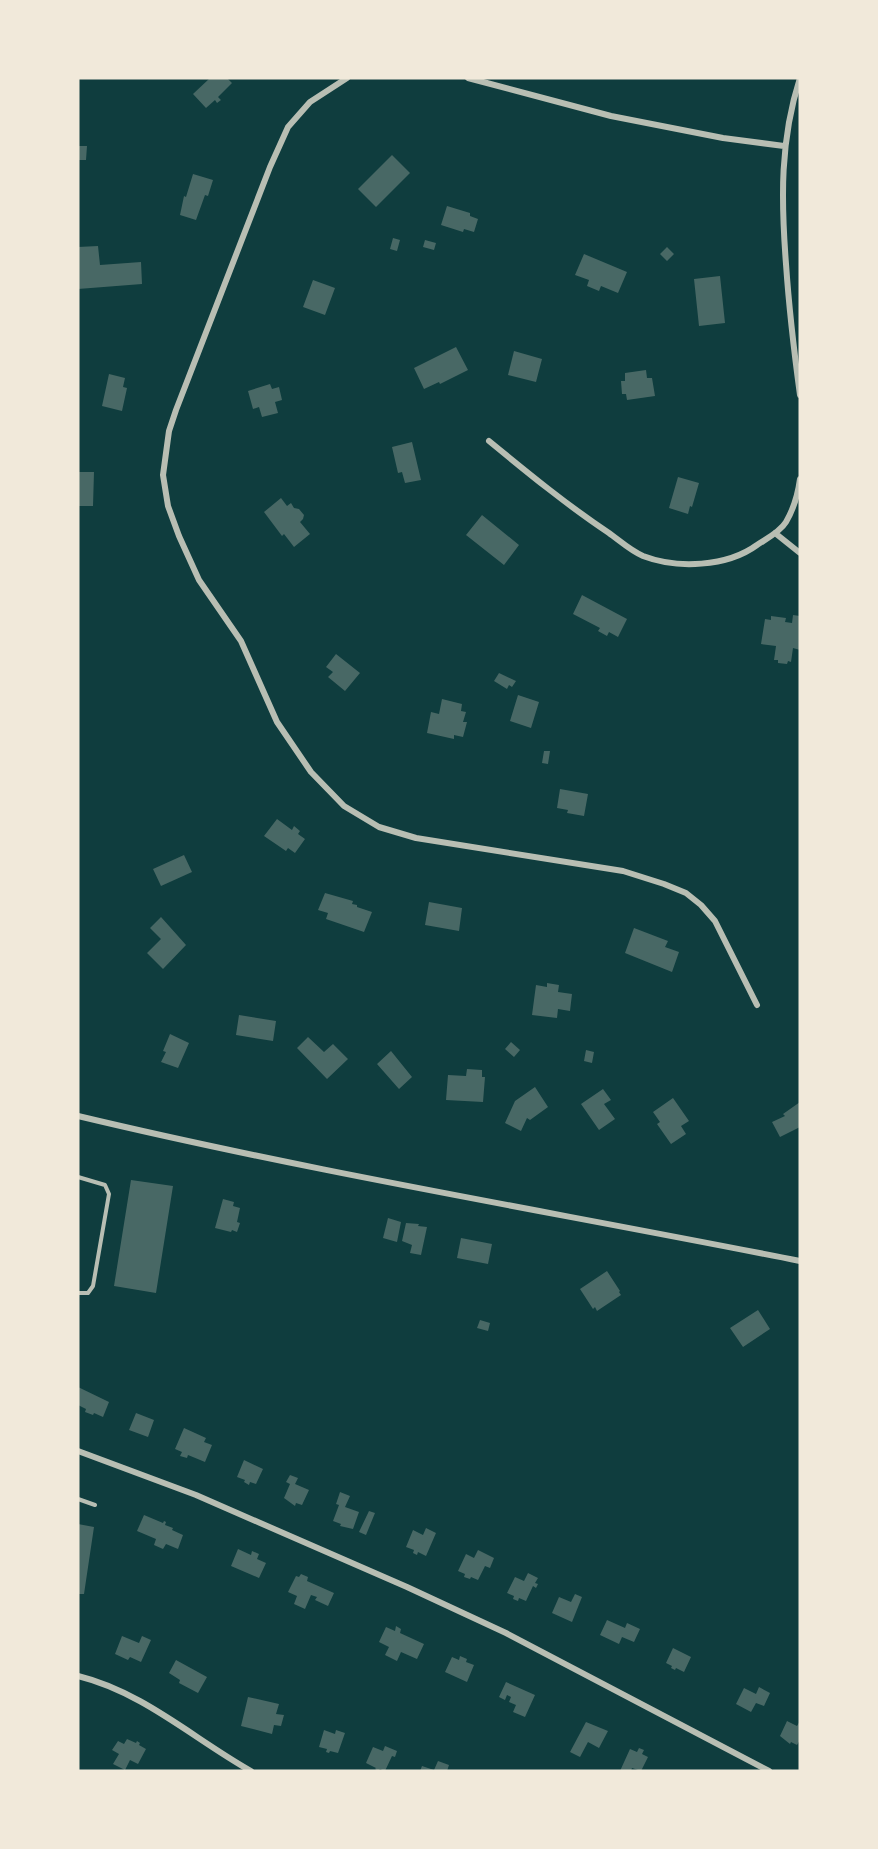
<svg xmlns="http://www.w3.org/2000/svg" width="878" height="1849" font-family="Manrope,sans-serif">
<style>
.building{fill:#486865}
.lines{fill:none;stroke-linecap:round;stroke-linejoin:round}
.service{stroke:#b8beb3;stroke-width:4}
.minor{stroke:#b8beb3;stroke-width:6}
</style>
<rect width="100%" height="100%" fill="#0f3d3e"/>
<path class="building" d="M210,78H227L232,83L218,97L221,100L217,103L215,100L206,108L193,94Z
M78,146H87L86,160H78Z
M392,155L410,173L376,207L358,189Z
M193,174L213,180L208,196L205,195L196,220L180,215L184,196L186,197Z
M447,206L470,213V216L478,219L474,232L464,229L463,232L441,225Z
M393,238L400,240L397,251L390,249Z
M425,240L436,243L434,250L423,247Z
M98,246L100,265L141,262L142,284L78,289V247Z
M667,247L674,254L667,261L660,254Z
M584,254L627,272L618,293L601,286L599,291L587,286L589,280L575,275Z
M720,276L725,323L699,326L694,279Z
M313,280L335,288L325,315L303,307Z
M456,347L468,370L440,384L439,382L424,389L414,368Z
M514,351L542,359L536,382L508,375Z
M646,370L647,378H652L655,396L627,400L626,394H622L621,381H625V373Z
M109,374L125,378L123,387L127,388L122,411L102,406Z
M270,384L272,389L279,387L282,400L275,402L278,413L262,417L259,407L253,409L248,391Z
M412,442L421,480L405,483L402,472L398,473L392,447Z
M78,472H94L93,506H78Z
M678,477L699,483L692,507L690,506L688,514L669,508Z
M281,498L287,506L291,503L294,508L299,509L304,515L303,519L300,522L310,534L294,547L284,534L282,536L264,512Z
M482,515L519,545L504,565L466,535Z
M582,595L627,619L618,637L609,632L607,636L598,631L600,628L573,614Z
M793,615L800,616V650L793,648L791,662L788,661L787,664L778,663V660H774L776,646L761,644L765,619L771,620V616L786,618L785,622L792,623Z
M336,654L360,673L345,691L328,677L333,672L326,667Z
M499,673L516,681L512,687L509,685L507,689L494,681Z
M518,695L539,702L531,728L510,721Z
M442,699L462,704L461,711L466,712L463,722H467L463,737L454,735V739L427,733L431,712L439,714Z
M544,751H550L548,764L542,763Z
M560,789L588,794L584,816L567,813L568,810L557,808Z
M277,819L292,830L294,826L300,831L298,834L305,839L295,853L288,848L286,851L264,836Z
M184,855L192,872L161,886L153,869Z
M325,893L353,901L352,904L357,905V907L372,912L364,932L326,919L328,913L318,910Z
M429,902L462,908L459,931L425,925Z
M161,917L186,945L163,969L147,953L161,939L150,928Z
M634,928L668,941L665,947L679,952L672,972L625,953Z
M547,983L559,985L558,992L572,994L570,1011L558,1009L557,1018L532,1015L536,985L547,987Z
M239,1015L276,1021L273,1041L236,1035Z
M170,1034L189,1043L178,1068L161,1062L166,1052L163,1051Z
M308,1037L324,1052L333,1044L348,1059L327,1079L297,1048Z
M511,1042L520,1050L514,1057L505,1049Z
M586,1050L594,1052L592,1063L584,1061Z
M391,1051L412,1077L399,1089L377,1064Z
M467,1069L482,1070V1077H485L483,1102L446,1100L448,1075L466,1076Z
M535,1087L548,1107L530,1120L527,1118L521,1131L505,1123L515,1101Z
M603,1089L611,1100L604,1104L615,1119L599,1130L581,1104Z
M673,1098L689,1121L681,1126L686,1134L671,1144L657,1124L660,1122L653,1112Z
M800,1102V1127L780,1137L772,1122L785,1116L783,1114Z
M131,1180L173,1186L156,1293L114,1286Z
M223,1199L234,1202L233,1206L240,1208L237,1222L240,1223L237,1232L232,1230L231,1232L215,1228Z
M388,1218L401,1222L397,1242L383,1238Z
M406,1223L419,1224L418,1226L427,1227L421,1255L410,1253L412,1245L402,1241Z
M461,1238L492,1244L488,1264L457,1258Z
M607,1271L620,1291L619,1292L621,1295L597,1311L595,1307L593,1309L580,1289Z
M758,1310L770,1329L743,1347L730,1328Z
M480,1320L490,1323L488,1331L477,1328Z
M78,1387L109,1402L103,1417L94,1413L93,1415L85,1412L86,1409L78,1405Z
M136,1413L154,1420L148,1437L129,1430Z
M184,1428L206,1438L204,1442L212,1445L205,1462L188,1455L187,1458L180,1456L182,1452L175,1449Z
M244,1460L263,1469L256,1484L250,1482L249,1485L244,1482L245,1480L237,1477Z
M290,1475L298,1478L295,1484L309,1490L302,1505L296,1503L295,1506L284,1498L290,1484L286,1482Z
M340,1492L350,1496L345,1507L359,1512L353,1529L340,1526L341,1524L333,1521L339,1505L336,1504Z
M369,1511L375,1513L366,1535L359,1532Z
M144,1515L163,1523L164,1521L166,1522L165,1525L173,1528L172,1530L183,1535L178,1549L166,1544L163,1549L154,1545L156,1539L137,1531Z
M78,1524L94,1527L84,1594H78Z
M426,1528L436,1533L426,1556L418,1552L417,1555L413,1553L414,1550L406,1547L413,1530L423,1535Z
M238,1549L251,1555L252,1551L259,1554L257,1559L266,1563L259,1578L231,1566Z
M478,1550L494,1558L490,1568L485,1566L478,1580L471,1577L470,1579L464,1577L465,1574L458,1571L466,1554L474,1558Z
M528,1573L538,1578L535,1583L538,1584L536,1588L533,1586L526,1601L519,1598L518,1601L513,1599L514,1596L507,1593L515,1577L524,1581Z
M301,1574L308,1577L307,1581L334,1593L328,1606L315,1600L317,1597L311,1595L305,1609L294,1604L297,1596L288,1592L296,1576L299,1577Z
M575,1594L582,1597L572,1622L552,1613L559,1597L571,1602Z
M607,1620L625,1628L627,1623L640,1629L634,1642L622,1637L619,1644L600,1635Z
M396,1626L401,1629L400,1633L424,1644L417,1659L401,1652L397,1661L385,1655L389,1647L379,1642L386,1627L395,1631Z
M122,1636L139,1643L142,1636L151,1640L141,1662L130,1657L128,1660L115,1654Z
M673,1648L691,1657L684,1672L676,1668L675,1670L671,1668L672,1666L666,1663Z
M460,1656L467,1659L466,1662L474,1665L467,1682L445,1672L452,1657L459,1660Z
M176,1660L207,1677L198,1693L179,1683L180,1680L169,1673Z
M506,1682L535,1695L525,1717L513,1712L516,1705L509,1702L511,1697L507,1695L505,1700L499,1697Z
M759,1687L770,1693L764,1706L756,1703L751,1712L736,1704L744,1688L756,1694Z
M248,1697L279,1704L276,1714L284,1715L281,1726L274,1725L272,1734L241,1726Z
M787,1721L797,1726L800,1721V1740L797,1745L791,1742L790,1744L780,1736Z
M586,1722L608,1731L599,1748L588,1742L580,1757L570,1752Z
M324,1730L335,1734L336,1730L345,1733L338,1753L330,1751L329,1753L326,1752L327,1749L319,1747Z
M127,1739L136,1743L137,1741L140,1743L139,1745L146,1749L138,1764L130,1760L125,1770L113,1764L119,1754L112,1750L118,1741L124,1744Z
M385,1746L397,1751L395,1757L392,1756L385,1771L380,1769L378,1771L375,1769L376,1768L366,1763L373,1747L383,1751Z
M639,1748L644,1750L642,1754L648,1757L641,1771L632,1768L631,1771H620L630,1749L637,1752Z
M438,1761L449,1765L447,1771H420L422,1766L434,1770Z"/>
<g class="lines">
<path class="service" d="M78,1177L105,1185L109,1194L93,1286L88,1293H78
M78,1499L95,1505"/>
<path class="minor" d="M347,78L310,102L288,127L270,167L176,410L169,431L163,475L168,506L179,536L199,580L241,641L277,722L311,772L344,806L379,827L416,838L623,871L664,884L686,893L701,905L715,921L757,1005
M468,78L611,116L723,138L784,146
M800,78C780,140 781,199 786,264C789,308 794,351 800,395
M489,441C528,473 567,505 609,533C620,541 631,551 643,556C677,569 727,567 757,545C766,539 780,532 786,522C793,510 798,494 800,479
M775,533L800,553
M78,1116C317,1173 559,1213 800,1261
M78,1451L196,1495L407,1587L506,1633L769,1771
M78,1676C143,1692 194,1739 251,1771"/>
</g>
<rect width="878" height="1849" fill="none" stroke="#f1e9da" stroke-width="159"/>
</svg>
